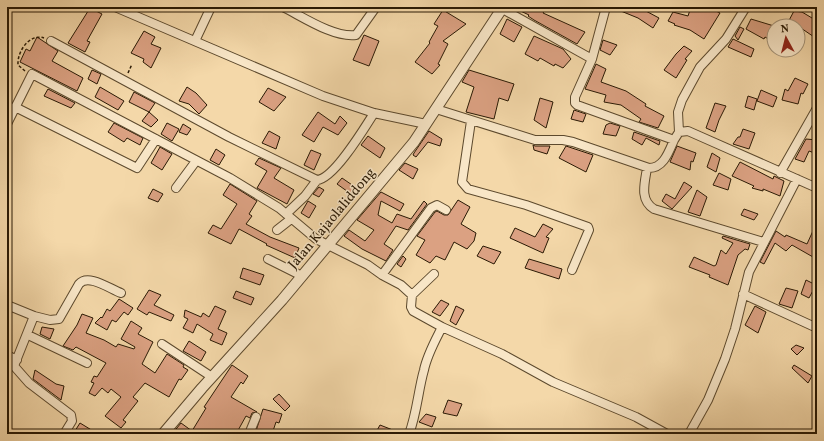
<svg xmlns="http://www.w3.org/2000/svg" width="824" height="441" font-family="Vollkorn,serif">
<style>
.building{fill:#dba182;stroke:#291904}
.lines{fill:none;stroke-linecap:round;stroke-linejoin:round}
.minor-casing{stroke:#5c492d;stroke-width:10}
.tertiary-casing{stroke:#5c492d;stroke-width:12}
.path{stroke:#291904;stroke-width:1.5;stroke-dasharray:3 2;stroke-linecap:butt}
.minor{stroke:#f8e6c7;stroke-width:8}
.tertiary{stroke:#f8e6c7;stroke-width:10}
.labels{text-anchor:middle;stroke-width:3;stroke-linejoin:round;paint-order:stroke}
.street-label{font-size:14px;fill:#291904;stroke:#f8e6c7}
</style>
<rect width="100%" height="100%" fill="#f4d8a9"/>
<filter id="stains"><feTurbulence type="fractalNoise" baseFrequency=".005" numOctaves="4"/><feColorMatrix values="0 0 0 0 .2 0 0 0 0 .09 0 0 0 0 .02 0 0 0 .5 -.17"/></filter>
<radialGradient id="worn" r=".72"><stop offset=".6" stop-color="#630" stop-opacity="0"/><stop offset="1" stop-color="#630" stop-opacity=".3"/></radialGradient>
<path class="building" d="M512,7H547L543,13L585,32L577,44L534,20L528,16L529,15Z
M611,7H647L644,10L659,18L653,28L638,18Z
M691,7H708L720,13L704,39L690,30L674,25L675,24L668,21L673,12L688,16Z
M90,8L102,14L87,41L90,42L85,52L68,43Z
M443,10L466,24L443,41L448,44L438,64L440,65L432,74L415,62L430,43L429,42L438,26L434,24Z
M794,11L802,12L817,21V39L798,26H786Z
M507,19L522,27L514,42L500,34Z
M751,19L774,26V42L765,37L764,39L746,29Z
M740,27L744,29L738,40L735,36Z
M144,31L155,37L151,44L161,48L151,68L143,62L144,59L131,53Z
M364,35L379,41L369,66L353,60Z
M534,36L563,49L571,59L563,68L555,64L554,66L540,58L538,61L525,54Z
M37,37L58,51L52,61L83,78L77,91L20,62L26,49L30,51Z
M733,39L754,49L751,57L728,47Z
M603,40L617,45L610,55L600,50Z
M684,46L692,51L685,59L687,60L676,78L664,70L676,54Z
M596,64L606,69L601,82L626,91L646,104L645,106L664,116L658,128L639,122L641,119L621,105L604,102L606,95L585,89Z
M92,70L101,74L97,84L88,79Z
M469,70L514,84L508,101L499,98L494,119L466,112L474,87L462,82Z
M795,78L808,84L803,94L801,93L798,104L782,100L785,89L788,91Z
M100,87L124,101L118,110L95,97Z
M187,87L196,93L207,105L199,114L189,104L179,101Z
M268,88L286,97L274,111L259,102Z
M48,89L75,103L71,108L44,96Z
M761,90L777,97L773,107L757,101Z
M134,92L155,103L149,112L129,102Z
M748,96L757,99L754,110L745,107Z
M540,98L553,102L546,128L534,120Z
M715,103L726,106L719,120L715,132L706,128Z
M574,110L586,114L583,122L571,119Z
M149,112L158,120L151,127L142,121Z
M318,112L335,124L340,116L347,123L338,135L323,127L314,142L302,135Z
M114,123L143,138L140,145L127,138L124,142L108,132Z
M167,123L179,129L172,141L161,134Z
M610,123L620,126L616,136L603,134L606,125Z
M183,124L191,129L187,135L179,132Z
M743,129L755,133L749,149L733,144L738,137H740Z
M269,131L280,137L276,149L262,143Z
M429,131L442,139L440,146L428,142L416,157L413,155L414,153Z
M634,132L660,141L659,145L646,138L642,145L632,139Z
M368,136L385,148L380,158L361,145Z
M806,139L817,140V154L809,151L804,162L795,159Z
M533,145L535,146H550L547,154L534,150Z
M566,146L593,155L586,172L559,158Z
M677,146L696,153L693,162L691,161L690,170L670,162Z
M160,147L172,154L162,170L151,163Z
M216,149L225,155L219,165L210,160Z
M311,150L321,154L314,170L304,165Z
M712,153L720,158L716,172L707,167Z
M259,158L281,168L274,178L294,190L287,204L257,188L267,171L255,164Z
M740,162L773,179L774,176L784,181L780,196L763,189V191L752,188L754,186L732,176Z
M405,163L418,169L413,179L399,170Z
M719,173L731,179L728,190L713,185Z
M342,178L355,187L351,194L337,184Z
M684,182L692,187L672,209L662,201L666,194L675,199Z
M230,184L257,201L249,214L252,216L246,224L270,237L299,248L295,258L266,245L267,244L239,229L231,244L208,233L213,225L221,229L237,204L223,195Z
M319,187L324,190L319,197L313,194Z
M153,189L163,194L158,202L148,198Z
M697,190L707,197L700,216L688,212Z
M381,192L404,204L400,211L381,201L378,215L392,223L397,214L411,219L424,201L427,204L408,230L396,226L384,244L393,250L386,261L362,249L344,236L349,230L365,241L374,230L357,220Z
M458,200L470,207L461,224L476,233L474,241L467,249L454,242L445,260L436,256L430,263L416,255L425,240L417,236L435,212L437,211L444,215H448Z
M308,201L316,206L309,218L301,213Z
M744,209L758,214L754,220L741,215Z
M817,222V249L813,257L792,245L786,251L775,243L764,264L760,262L776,231L785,237L786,235L807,244Z
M543,224L553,229L546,237L549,238L543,253L510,238L515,228L535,237Z
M723,236L750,244L748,250L745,249L738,255L728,285L709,277L710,275L689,267L694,257L714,266L716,265L721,250L726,254L733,243L722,238Z
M483,246L501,252L494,264L477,256Z
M403,256L406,259L401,267L397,264Z
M529,259L562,269L559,279L525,268Z
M243,268L264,275L260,285L240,278Z
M806,280L816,285L809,298L801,294Z
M786,288L798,291L792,308L779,304Z
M149,290L161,295L154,305L174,315L171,321L149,312L147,315L137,309Z
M236,291L254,298L251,305L233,298Z
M119,299L133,308L128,315L124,312L116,322L112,320L107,330L95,323L101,317L102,318L107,309L110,311Z
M441,300L449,304L440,316L432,312Z
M215,306L226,311L218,329L227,333L222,345L210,340L213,334L197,324L193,333L183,328L188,319L184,317L185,310L201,317L203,313L209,317Z
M456,306L464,310L456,325L450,321Z
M755,306L766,312L758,333L745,325Z
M82,314L93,318L86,333L104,340L116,347L118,344L134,349L135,347L121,339L131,321L142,328L138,334L153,342L142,364L155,373L167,354L184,365L183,367L188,370L181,380L179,379L169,397L145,383L133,397L138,401L123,420L126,422L121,428L105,416L121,397L111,389L108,393L102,388L95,396L89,393L94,383L91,382L94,376L97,377L106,363L76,347L73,350L63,346L77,325Z
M42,327L54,329L50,339L40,334Z
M189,341L206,352L201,361L183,351Z
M796,345L804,348L797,355L791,349Z
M232,365L248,376L243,384L241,382L231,397L257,412L252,413L250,418L246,416L236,434H172L181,423L192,431L206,408L204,407Z
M794,365L812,376L808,383L792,368Z
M35,370L56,384L64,386L61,400L33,379Z
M279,394L290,406L285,411L273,399Z
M448,400L462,404L457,416L443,413Z
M263,409L282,414L279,423L276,422L272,434L256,431Z
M426,414L436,417L432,427L419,422Z
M80,423L98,434H73Z
M380,425L403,434H375Z"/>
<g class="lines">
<defs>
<path id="minor" d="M115,7L323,96L374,113L426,124
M283,7C303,17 334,38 356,35L376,7
M499,7L592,59
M606,7L592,59L575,97V103L577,105L674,140L679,132L688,131L817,188
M797,7H805
M51,41L229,137L317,180C334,179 365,127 374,113
M195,41L211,7
M15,107L137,168L156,139
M436,109L535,140H563L573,142L649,168C664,168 669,151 674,140
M471,121L462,182L468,189L526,205L588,227L589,230L572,270
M7,124L32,74L230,178L279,208L316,239L368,265L382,275L431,208L437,205L446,210
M679,132L678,112L682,100L700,67L726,39L746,7
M647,168C645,182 639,200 654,209L763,242
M780,173L817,108
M176,188L196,161
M286,214L305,196L317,180
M277,230L291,219
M268,259L302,276
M382,275L401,285L412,295L411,307L413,311L442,327L502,354L553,382L636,417L667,434
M743,294L817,328
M412,295L434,274
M7,305L34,316L14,366L29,383L71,415L72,421L64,434
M34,316L50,320L59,319L79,284C88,273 110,289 121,293
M28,335L87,363
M162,344L212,377
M7,355L17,360
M249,434L256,417
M409,434C417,413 418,391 424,370C427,355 435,341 442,327
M689,434L708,400L725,359L735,329L749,272L797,179"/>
<path id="tertiary" d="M163,434L202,388L282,300L414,142L503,7"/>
</defs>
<use href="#minor" class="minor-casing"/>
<use href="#tertiary" class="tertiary-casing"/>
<path class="path" d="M25,71L18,65C17,51 30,33 44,38
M128,73L132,64"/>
<use href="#minor" class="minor"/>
<use href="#tertiary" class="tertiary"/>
</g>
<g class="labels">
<g class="street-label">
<text transform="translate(331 218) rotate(-50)" y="5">Jalan Kajaolaliddong</text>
</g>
</g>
<rect width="824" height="441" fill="none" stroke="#f4d8a9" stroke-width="24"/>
<rect x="8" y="8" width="808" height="425" fill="none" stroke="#291904" stroke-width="2"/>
<rect x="12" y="12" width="800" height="417" fill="none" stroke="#291904"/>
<g transform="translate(786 38) rotate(353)"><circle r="19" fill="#f8e6c7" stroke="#a59479"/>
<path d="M0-3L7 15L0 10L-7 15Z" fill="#8f2418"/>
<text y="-6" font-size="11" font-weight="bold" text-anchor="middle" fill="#291904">N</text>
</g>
<rect width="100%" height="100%" filter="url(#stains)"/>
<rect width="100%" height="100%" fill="url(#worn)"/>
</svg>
